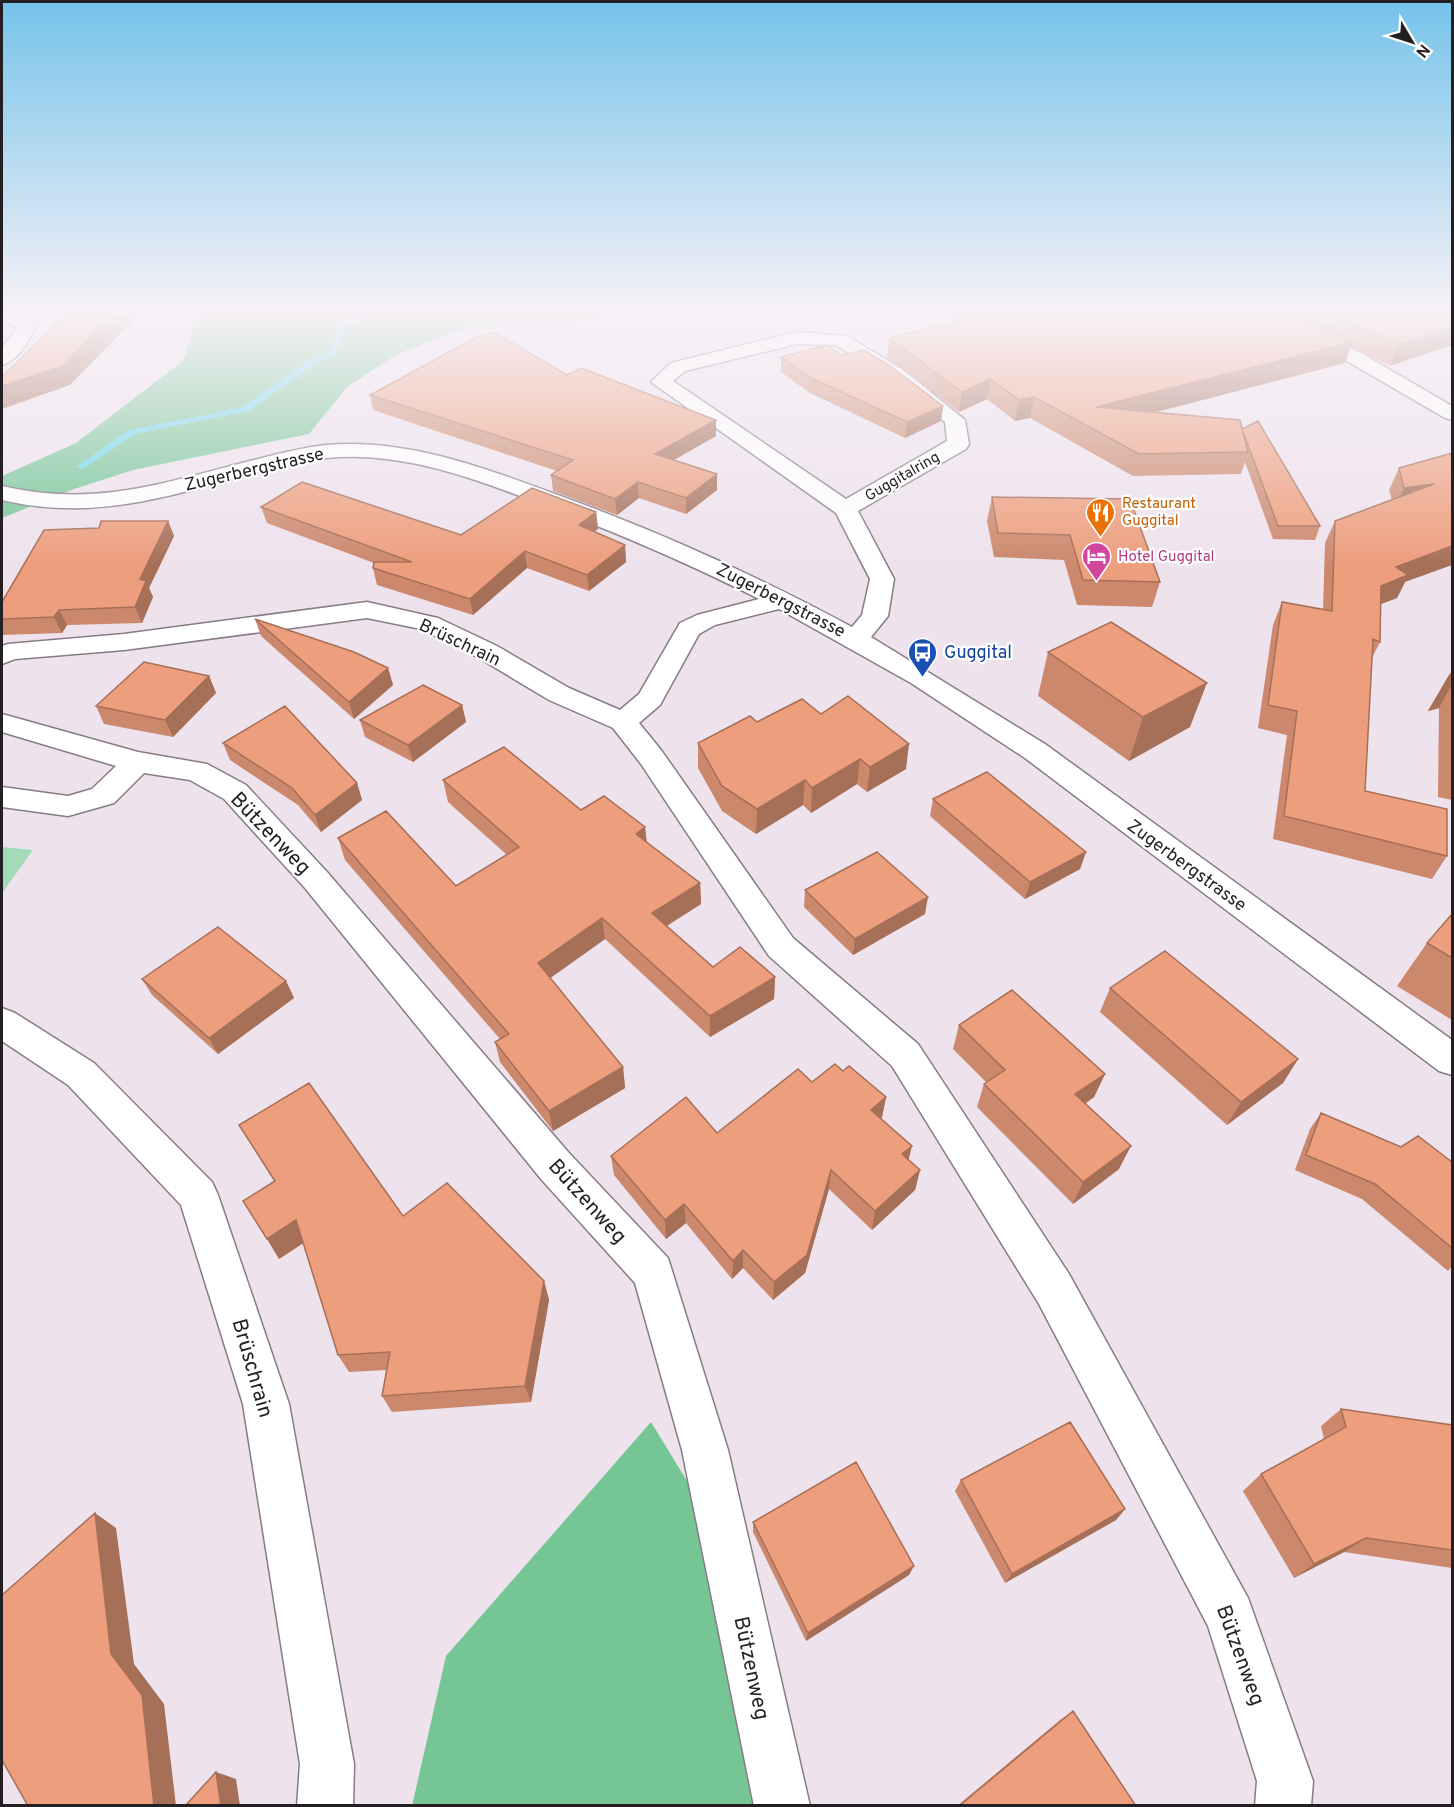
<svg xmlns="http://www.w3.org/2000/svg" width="1454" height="1807" font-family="Overpass,sans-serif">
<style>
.green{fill:#a3dab7}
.forest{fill:#75c595}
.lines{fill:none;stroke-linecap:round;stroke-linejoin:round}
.stream{fill:#69d9ed;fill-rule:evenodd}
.minor-casing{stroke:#877c86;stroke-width:3}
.minor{fill:#fff;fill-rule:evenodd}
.wall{fill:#cc886c}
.shaded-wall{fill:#a66f58}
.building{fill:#ed9e7d;stroke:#a66f58;stroke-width:1.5}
.labels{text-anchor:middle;stroke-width:4.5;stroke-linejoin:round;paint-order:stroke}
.far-street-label{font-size:15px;fill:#231f23;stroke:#fff}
.far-food-label{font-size:15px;fill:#c56008;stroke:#fff;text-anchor:start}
.far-hotel-label{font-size:15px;fill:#b23c85;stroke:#fff;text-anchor:start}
.street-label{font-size:18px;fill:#231f23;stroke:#fff}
.transit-label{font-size:18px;fill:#164399;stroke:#fff;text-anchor:start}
.near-street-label{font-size:21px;fill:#231f23;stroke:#fff}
</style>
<rect width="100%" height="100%" fill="#eee2ed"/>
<path class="green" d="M2,847L33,850L2,893Z"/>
<path class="forest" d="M197,313H669L559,322L473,326L397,354L347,387L309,434L133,470L71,490L2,518V476L76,443L184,360Z
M651,1422L742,1571L776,1805L412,1806L446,1656Z"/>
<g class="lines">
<path class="stream" d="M357,313H363L365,319L345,326L336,355L318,362L249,411L135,434L83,469L76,467L129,430L243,407L312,358L330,352L339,323L357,318Z"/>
<defs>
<path id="minor" d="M2,313H17L36,326C29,340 18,361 2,365V348L17,328L2,318Z
M1254,313H1276L1361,353L1452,406V420L1445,418L1347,361L1257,317Z
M797,332L847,336L903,370L965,420L969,444L966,449L858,511L894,579L888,616L871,637L1045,744L1452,1040V1075L1439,1071L1025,758L911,683L779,609L715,625L699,634L660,705L639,723L661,750L793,938L918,1044L1069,1274L1248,1598L1313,1781L1311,1806H1255L1257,1781L1208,1626L1039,1304L892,1066L769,956L641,764L613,728L549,700L479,658L421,629L367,618L124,650L15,659L2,664V646L8,644L124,634L367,602L438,618L497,646L569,688L620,710L639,694L680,623L697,615L759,599C694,566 627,537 559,511C486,483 407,450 327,458C294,461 261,471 229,480C150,502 83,519 2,500V486C91,507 157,485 242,463C270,456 298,448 326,445C404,438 483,467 555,494C658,531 757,576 852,627L862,615L870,579L836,513L651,382L671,363ZM797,344L836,345L889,378L945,422L947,441L846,499L673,381L685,371Z
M2,714L138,752L207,764L246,785L327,872L569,1153L668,1258L728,1450L810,1806H754L682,1450L635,1283L541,1179L305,888L224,799L190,780L144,773L114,803L68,816L2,807V787L68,796L92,789L116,766L2,732Z
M2,1008L15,1013L94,1063L212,1182L218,1195L289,1404L354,1764L353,1806H297L300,1764L243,1404L181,1205L68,1085L2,1041Z"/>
</defs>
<use href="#minor" class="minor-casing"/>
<use href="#minor" class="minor"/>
</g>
<path class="wall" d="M935,313H1365L1368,314L1452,313L1390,366L1351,347L1345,363L1153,412L1242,429L1320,526L1315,540L1273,539L1245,462L1241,474L1133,476L1030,418L1015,421L987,399L959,412L887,358L889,338L957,320Z
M842,355L943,406L941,421L905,438L810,393L781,372V357Z
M567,375L716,436L674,460L717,474V490L686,514L639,498L617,515L553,491L551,475L557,471L373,410L370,395Z
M1452,453L1405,582L1397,598L1381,604L1380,642L1372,658L1365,791L1447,856L1432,879L1273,839L1287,735L1258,728L1273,625L1282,602L1323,610L1325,543L1335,521L1392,500L1389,490L1399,468Z
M992,497H1051L1160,582L1152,607L1077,605L1064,560L994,557L987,521Z
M261,507L461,535L596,512L598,529L594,531L625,545L626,562L589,591L527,568L473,615L377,585L373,568L374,563L267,523Z
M168,521L174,536L149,588L153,597L142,623L67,625L62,633L2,635V602L99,528Z
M255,619L388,668L393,685L354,719L261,636Z
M1048,652L1190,727L1129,761L1038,696Z
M1452,670V800L1438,797L1439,708L1428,711Z
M209,676L216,693L173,737L104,724L96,706Z
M462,705L466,722L413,762L365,737L360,720Z
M821,714L906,769L867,792L857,784L811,813L803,805L756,834L722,811L698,768V743L757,722Z
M223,743L357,783L362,800L321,832L298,805L230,760Z
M443,780L581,810L645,827L647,842L700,883L701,904L667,926L713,967L775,977L774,999L710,1037L605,939L550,978L623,1067L625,1088L553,1131L500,1062L495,1042L500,1039L345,860L338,838L456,886L507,855L448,802Z
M933,799L1086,852L1080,869L1025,899L930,816Z
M805,890L925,914L853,955L804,907Z
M1452,914V1020L1397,986L1427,943Z
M142,979L286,981L294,998L218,1054L152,995Z
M1110,988L1298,1059L1283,1083L1227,1125L1100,1012Z
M959,1025L1105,1074L1094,1097L1085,1104L1119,1169L1073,1204L977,1107L984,1084L986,1082L953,1049Z
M843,1071L886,1097L882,1117L881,1119L908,1159L920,1170L915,1190L872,1230L829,1189L805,1273L773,1300L743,1268L732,1279L686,1223L666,1239L614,1175L611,1156L717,1133L812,1082Z
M1321,1113L1401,1147L1452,1162V1266L1448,1271L1362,1199L1295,1170L1310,1129Z
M239,1125L403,1216L544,1281L549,1300L531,1402L392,1412L382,1396L386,1370L349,1372L338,1355L303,1243L279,1259L274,1181Z
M1341,1409L1452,1425V1568L1344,1552L1294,1578L1243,1491L1261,1474L1324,1439L1321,1426Z
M961,1480L1125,1509L1116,1520L1005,1583L955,1491Z
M753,1522L909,1575L806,1641L753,1532Z
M1073,1711L1136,1806H957L1060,1720Z"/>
<path class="shaded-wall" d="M114,313H140L70,385L2,409V386Z
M1452,328V345L1390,366L1398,345Z
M1353,342L1345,363L1091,429L1096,407Z
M990,379L987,399L959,412L962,392Z
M1034,397L1030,418L1015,421L1019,400Z
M943,406L941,421L905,438L907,422Z
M716,420V436L656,470L655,454Z
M717,474V490L686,514V498Z
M638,482L639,498L617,515L615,499Z
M1434,484L1394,510L1404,488Z
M596,512L598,529L581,541L579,525Z
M168,521L174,536L149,588L153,597L142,623L135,607L140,579Z
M625,545L626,562L589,591L587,575Z
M1452,546V565L1405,582L1397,598L1370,608L1381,586L1396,567Z
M525,551L527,568L473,615L470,599Z
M59,610L67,625L62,633L54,617Z
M388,668L393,685L354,719L349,702Z
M1452,674V684L1439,708L1428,711L1449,675Z
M209,676L216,693L173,737L165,720Z
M1207,683L1190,727L1129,761L1143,717Z
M462,705L466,722L413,762L408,745Z
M909,744L906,769L867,792L870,767Z
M860,759L857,784L811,813L812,788Z
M805,780L803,805L756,834L757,809Z
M357,783L362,800L321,832L315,815Z
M645,827L647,849L636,834Z
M1086,852L1080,869L1025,899L1030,882Z
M700,883L701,904L653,934L652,913Z
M928,897L925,914L853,955L855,939Z
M602,918L605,939L542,984L538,963Z
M775,977L774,999L710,1037V1016Z
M286,981L294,998L218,1054L209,1038Z
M1298,1059L1283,1083L1227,1125L1241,1102Z
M623,1067L625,1088L553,1131L549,1111Z
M1105,1074L1094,1097L1065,1117L1075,1094Z
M886,1097L882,1117L867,1130L871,1110Z
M912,1146L907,1166L902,1154Z
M1131,1146L1119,1169L1073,1204L1083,1182Z
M831,1170L829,1189L805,1273L773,1300L774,1282Z
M920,1170L915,1190L872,1230L875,1211Z
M684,1204L686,1223L666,1239L665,1220Z
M296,1220L308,1240L279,1259L267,1239Z
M743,1250V1268L732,1279L733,1261Z
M544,1281L549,1300L531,1402L525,1386Z
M1125,1509L1116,1520L1005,1583L1012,1574Z
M95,1513L116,1528L134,1664L164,1704L176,1806H154L111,1654Z
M1366,1538L1344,1552L1294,1578L1314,1564Z
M914,1566L909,1575L806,1641L808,1633Z
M216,1772L236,1779L240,1806H221Z"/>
<path class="building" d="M67,313H114L62,366L2,386V377Z
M987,313H1290L1353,342L1096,407L1240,420L1248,452L1139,454L1034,397L1019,400L990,379L962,392L889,338Z
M1328,313H1365L1368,314L1375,313H1452V328L1398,345Z
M494,332L567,375L581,368L716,420L655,454L717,474L686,498L638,482L615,499L551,475L573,460L370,395L475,338Z
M827,345L842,355L864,350L889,365L943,406L907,422L811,378L781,357Z
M1258,421L1320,526H1278L1242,429Z
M1452,453V546L1396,567L1408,575L1381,586L1380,642L1373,639L1365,791L1447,809V856L1284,816L1297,711L1268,705L1282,602L1332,611L1335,521L1434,484L1404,488L1399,468Z
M302,482L461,535L532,488L596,512L579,525L625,545L587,575L525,551L470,599L373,568L374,562H412L261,507Z
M992,497L1130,499L1160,582L1083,580L1070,535L998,533Z
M101,521H168L140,579L146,581L135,607L59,610L54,617L2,619V602L44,530L99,528Z
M255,619L354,652L388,668L349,702Z
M1111,622L1207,683L1143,717L1048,652Z
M144,662L209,676L165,720L96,706Z
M423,685L462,705L408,745L360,720Z
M848,696L909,744L870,767L860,759L812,788L805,780L757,809L722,786L698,743L750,716L757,722L802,699L821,714Z
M285,706L357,783L315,815L292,788L223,743Z
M504,747L581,810L604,796L645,827L636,834L700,883L652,913L713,967L740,947L775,977L710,1016L602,918L538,963L623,1067L549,1111L495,1042L509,1034L338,838L386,811L456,886L519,847L443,780Z
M987,772L1086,852L1030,882L933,799Z
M877,852L928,897L855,939L805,890Z
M1452,914V958L1427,943Z
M218,927L286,981L209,1038L142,979Z
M1165,951L1298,1059L1241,1102L1110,988Z
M1012,990L1105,1074L1075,1094L1131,1146L1083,1182L984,1084L1005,1070L959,1025Z
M835,1064L843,1071L849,1066L886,1097L871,1110L912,1146L902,1154L920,1170L875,1211L831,1170L807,1255L774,1282L743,1250L733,1261L684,1204L665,1220L611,1156L686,1097L717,1133L798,1069L812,1082Z
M309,1083L403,1216L447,1183L544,1281L525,1386L382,1396L390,1352L338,1355L296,1220L267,1239L243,1201L275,1181L239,1125Z
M1321,1113L1401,1147L1418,1136L1452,1162V1248L1375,1184L1306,1155Z
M1341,1409L1452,1425V1550L1366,1538L1314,1564L1261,1474L1346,1427Z
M1070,1422L1125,1509L1012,1574L961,1480Z
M856,1462L914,1566L808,1633L753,1522Z
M95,1513L111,1654L142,1695L154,1806H28L2,1760V1595Z
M1073,1711L1136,1806H959Z
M216,1772L221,1806H185Z"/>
<linearGradient id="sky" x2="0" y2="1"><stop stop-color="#75c3ea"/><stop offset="0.55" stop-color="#f7f2f7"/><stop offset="1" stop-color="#f7f2f7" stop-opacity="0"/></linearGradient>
<rect width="1454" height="566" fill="url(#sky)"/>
<defs>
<symbol id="restaurant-pin" viewBox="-11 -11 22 30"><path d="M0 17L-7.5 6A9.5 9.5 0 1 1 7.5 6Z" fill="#e8710a" stroke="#fff"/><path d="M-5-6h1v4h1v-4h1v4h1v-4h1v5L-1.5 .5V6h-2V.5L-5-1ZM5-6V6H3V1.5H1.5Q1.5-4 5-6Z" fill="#fff"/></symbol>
<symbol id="hotel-pin" viewBox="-11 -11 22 30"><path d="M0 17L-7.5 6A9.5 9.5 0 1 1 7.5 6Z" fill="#d1479c" stroke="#fff"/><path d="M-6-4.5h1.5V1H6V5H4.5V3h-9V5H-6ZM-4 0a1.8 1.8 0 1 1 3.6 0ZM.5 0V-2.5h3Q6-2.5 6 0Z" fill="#fff"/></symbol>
<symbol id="bus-pin" viewBox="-11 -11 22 30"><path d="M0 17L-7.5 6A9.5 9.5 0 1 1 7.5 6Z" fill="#1a4fb4" stroke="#fff"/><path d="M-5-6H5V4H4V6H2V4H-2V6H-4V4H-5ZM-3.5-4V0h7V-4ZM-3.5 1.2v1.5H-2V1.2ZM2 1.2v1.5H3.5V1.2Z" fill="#fff"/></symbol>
</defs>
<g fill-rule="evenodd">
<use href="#restaurant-pin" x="1084" y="496" width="33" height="45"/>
<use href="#hotel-pin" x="1080" y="540" width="33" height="45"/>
<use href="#bus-pin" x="906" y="636" width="33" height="45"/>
</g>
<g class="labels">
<g class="far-street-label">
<text transform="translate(902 476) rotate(-30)" y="5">Guggitalring</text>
</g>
<g class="far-food-label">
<text x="1122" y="508">Restaurant<tspan x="1122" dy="17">Guggital</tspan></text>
</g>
<g class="far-hotel-label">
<text x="1118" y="561">Hotel Guggital</text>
</g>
<g class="street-label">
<text transform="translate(254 469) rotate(-13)" y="6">Zugerbergstrasse</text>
<text transform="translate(781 600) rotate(27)" y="6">Zugerbergstrasse</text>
<text transform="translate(460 642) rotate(25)" y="6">Brüschrain</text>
<text transform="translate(1187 865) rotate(36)" y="6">Zugerbergstrasse</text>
</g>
<g class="transit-label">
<text x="944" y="658">Guggital</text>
</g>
<g class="near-street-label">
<text transform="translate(271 833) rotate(46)" y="7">Bützenweg</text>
<text transform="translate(588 1201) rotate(48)" y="7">Bützenweg</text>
<text transform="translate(253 1368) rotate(74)" y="7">Brüschrain</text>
<text transform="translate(1241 1655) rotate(70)" y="7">Bützenweg</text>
<text transform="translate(752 1668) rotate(78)" y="7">Bützenweg</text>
</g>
</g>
<rect width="1454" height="1807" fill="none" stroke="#231f23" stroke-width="6"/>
<g transform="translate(1412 42) rotate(129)" stroke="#ffffff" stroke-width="4.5" paint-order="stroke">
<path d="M0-4.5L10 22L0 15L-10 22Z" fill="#231f23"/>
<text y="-9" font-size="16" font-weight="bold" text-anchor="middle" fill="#231f23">N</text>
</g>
</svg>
